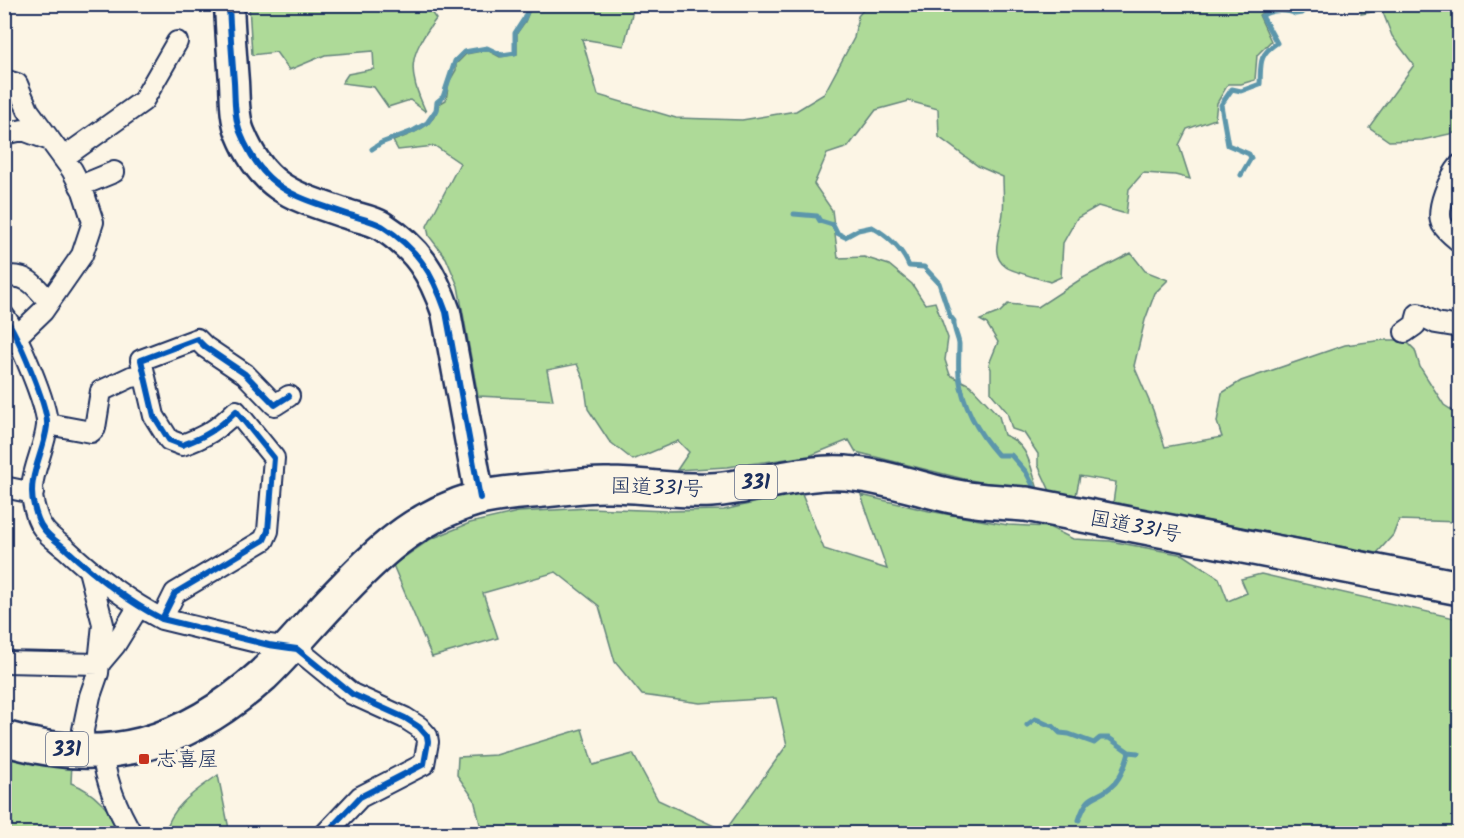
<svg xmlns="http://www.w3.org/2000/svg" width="1464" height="838" font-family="Kalam,'Klee One',sans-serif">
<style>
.green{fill:#aeda98;stroke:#64847b;stroke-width:1.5}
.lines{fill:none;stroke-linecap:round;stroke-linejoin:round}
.stream{stroke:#5c96ab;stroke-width:5}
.street-casing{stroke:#1b2f5e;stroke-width:24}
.secondary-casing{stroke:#1b2f5e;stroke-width:33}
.highway-casing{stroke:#1b2f5e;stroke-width:38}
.street{stroke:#fcf5e5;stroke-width:20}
.secondary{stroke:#fcf5e5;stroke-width:28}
.highway{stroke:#fcf5e5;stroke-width:33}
.cycleway-casing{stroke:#fcf5e5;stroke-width:10}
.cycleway{stroke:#0057b8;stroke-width:6}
.poi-dot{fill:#c8321e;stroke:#fcf5e5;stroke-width:2}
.labels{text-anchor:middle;stroke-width:6;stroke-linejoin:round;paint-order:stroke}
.shield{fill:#fcf5e5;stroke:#5e6a86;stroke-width:1.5}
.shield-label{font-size:20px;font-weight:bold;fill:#1b2f5e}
.street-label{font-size:21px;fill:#1b2f5e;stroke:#fcf5e5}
.poi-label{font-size:21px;fill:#1b2f5e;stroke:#fcf5e5;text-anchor:start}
</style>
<rect width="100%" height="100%" fill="#fcf5e5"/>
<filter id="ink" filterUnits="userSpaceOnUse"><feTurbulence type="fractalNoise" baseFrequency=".0167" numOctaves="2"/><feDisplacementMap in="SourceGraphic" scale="12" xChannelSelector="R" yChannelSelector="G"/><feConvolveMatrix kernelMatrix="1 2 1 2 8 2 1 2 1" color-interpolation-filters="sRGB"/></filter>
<g filter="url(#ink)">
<path class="green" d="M1303,4L1297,9C1286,4 1269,7 1259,15L1271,41L1257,55L1255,80L1241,84H1228L1217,103L1215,119L1187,129L1179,145L1190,179L1175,175L1143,173L1129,189L1126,214L1098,206L1077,218L1063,243L1061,277L1050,282C1042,279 1010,271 1006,267C989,255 1000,235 1002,219C1005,206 1003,191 1003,177L978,166L939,137L938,109L909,101L876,110L848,147L827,154L814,184L832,210L838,258L864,257L889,265L912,284L925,304L935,302L948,338L945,360L950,375L970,385L999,416L1004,435C1030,444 1030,468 1039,492L964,479L856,452L849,440L809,456L727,467L677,470L689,452L678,441L633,460L609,441L588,409L584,380L577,364L547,370L553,400L478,396L458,286L446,258L429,236L427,226L460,163L435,146L398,150L393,141C412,134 435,127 439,104L446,100L449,82L456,70V64L466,54L487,50L500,57L517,54V33L525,22L532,5H632L633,10L624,46L582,39L598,95L676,118L742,120L796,111L824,94L854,38L858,16L864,9L863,5Z
M371,5L383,7V5H426L436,19C408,56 407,70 426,112L410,100L388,107L374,87L342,83L348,74L374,69L373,51L325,55L289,70L276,52L252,55L249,5Z
M1361,5H1459V132L1422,140L1389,141L1369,127L1414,65L1392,36L1382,10L1361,14Z
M1131,253L1145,271L1168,280L1155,293L1145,320L1134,366L1153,410L1165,447L1222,437L1217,422L1222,393L1241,381L1345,345L1384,340H1405L1415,350L1420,367L1444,405L1459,415V522L1399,520L1393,535L1377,553L1113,503L1116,482L1080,476L1076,495L1050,491L1038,465V454L1024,433L1012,429L1007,412L991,393V369L989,364L998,342L987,324L980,320L1000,312L1008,304L1038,307L1081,279Z
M801,492L824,549L887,569L861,495L929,511L1008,525L1049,527L1073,539L1110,541L1184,555L1219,578L1228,601L1247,593L1241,579L1261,574L1459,619V833H473L482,832L474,799L457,775L458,757L496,755L582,729L593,765L633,754L658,800L725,831L787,745L776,698L700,703L642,695L615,662L599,606L556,572L483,593L498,638L432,657L393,565L431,539L470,523L518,512L589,508L667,511L724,510Z
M5,751L72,763L71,783C95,791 112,814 125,834H5Z
M218,775L229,829L231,833H165C172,805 196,791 218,775Z"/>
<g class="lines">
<path class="stream" d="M372,149L381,143L413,131L427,123L436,110L437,102L443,97L455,61L464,52L487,48L502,55L515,53V33L524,19L530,4
M1241,175L1251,158L1249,154L1228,145L1221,105L1232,89L1241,91L1260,84C1261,64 1258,55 1277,43L1262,16C1269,10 1287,9 1295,14L1302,13L1310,6L1309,4
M794,214L817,216L820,221L833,225L837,233L845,237L858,230L872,227C888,236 902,249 909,266L924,267L939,283L950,316L954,321C953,329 958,336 959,344C959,354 958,365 959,376C963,406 978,433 998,455H1011L1026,472L1034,487
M1027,725L1035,719C1042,721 1046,725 1053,726L1060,733L1069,734L1094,743L1100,738H1109L1129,752
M1079,820C1089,789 1097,802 1115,783C1122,775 1126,763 1129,752L1138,753"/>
<defs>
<path id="street" d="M4,80L17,84L28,110L72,170L83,191L93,222L82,255L43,311L16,337
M4,134L23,130L50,140
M63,158L143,101L177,42
M1460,165C1450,177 1435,209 1442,224C1446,231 1454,237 1460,242
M80,186L114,172
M4,278C25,271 37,287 49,302
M4,316C16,331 49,408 47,426C44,453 26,479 34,506C36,514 38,522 43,528C48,536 59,543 66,549C95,576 127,601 162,619L269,645L297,649L352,694L405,718L419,727L427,736L428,742L424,764L360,797L325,834
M1405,332L1415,325L1418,314L1436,323L1460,327
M48,424L91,432L95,428L101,391L131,377L144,375
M4,487L33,493
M162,619L175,593L264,540L268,531L274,458L236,411C218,429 205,437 182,445L169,440L154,416L141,360L197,339L205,347L245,374L275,405L289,396
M4,662L99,664L115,645L139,606
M84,751L83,730L90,696L98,673L103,624L89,570
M102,752C106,781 117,809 132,834"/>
<path id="secondary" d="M229,4C230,30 232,56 234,82C235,98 234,117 240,132C263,189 293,196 347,214C358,218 372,220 382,226C418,249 432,272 446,312L480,498"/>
<path id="highway" d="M4,738C106,769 185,745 263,675C287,652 309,625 332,601C375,555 414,517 476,499C498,493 521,492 543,490C565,488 588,484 610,485C644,485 677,492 711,490C759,487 806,468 855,474C885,477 914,487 943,494C970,501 998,502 1026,504L1460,588"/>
</defs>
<use href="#street" class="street-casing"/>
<use href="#secondary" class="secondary-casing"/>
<use href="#highway" class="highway-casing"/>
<use href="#street" class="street"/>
<use href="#secondary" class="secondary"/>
<use href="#highway" class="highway"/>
<defs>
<path id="cycleway" d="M229,4C230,30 232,56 234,82C235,98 234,117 240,132C263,189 293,196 347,214C358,218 372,220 382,226C418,249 432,272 446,312L480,498
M4,316C16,331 49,408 47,426C44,453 26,479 34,506C36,514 38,522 43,528C48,536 59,543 66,549C95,576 127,601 162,619L269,645L297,649L352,694L405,718L419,727L427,736L428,742L424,764L360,797L325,834
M162,619L175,593L264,540L268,531L274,458L236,411C218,429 205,437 182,445L169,440L154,416L141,360L197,339L205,347L245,374L275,405L289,396"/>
</defs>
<use href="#cycleway" class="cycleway-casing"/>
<use href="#cycleway" class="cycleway"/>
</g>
</g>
<rect class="poi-dot" x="138" y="753" width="12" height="12" rx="3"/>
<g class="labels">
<g class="shield">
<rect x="735" y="465" width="42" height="34" rx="4.5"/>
<rect x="46" y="732" width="42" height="34" rx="4.5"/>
</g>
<g class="shield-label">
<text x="756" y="489">331</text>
<text x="67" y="756">331</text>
</g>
<g class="street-label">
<text transform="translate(657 487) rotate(2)" y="7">国道331号</text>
<text transform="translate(1136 526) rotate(11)" y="7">国道331号</text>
</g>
<g class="poi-label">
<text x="156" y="766">志喜屋</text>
</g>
</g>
<rect width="1464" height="838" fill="none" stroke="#fcf5e5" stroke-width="24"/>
<rect x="12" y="12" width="1440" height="814" fill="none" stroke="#1b2f5e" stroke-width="2" filter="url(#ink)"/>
</svg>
